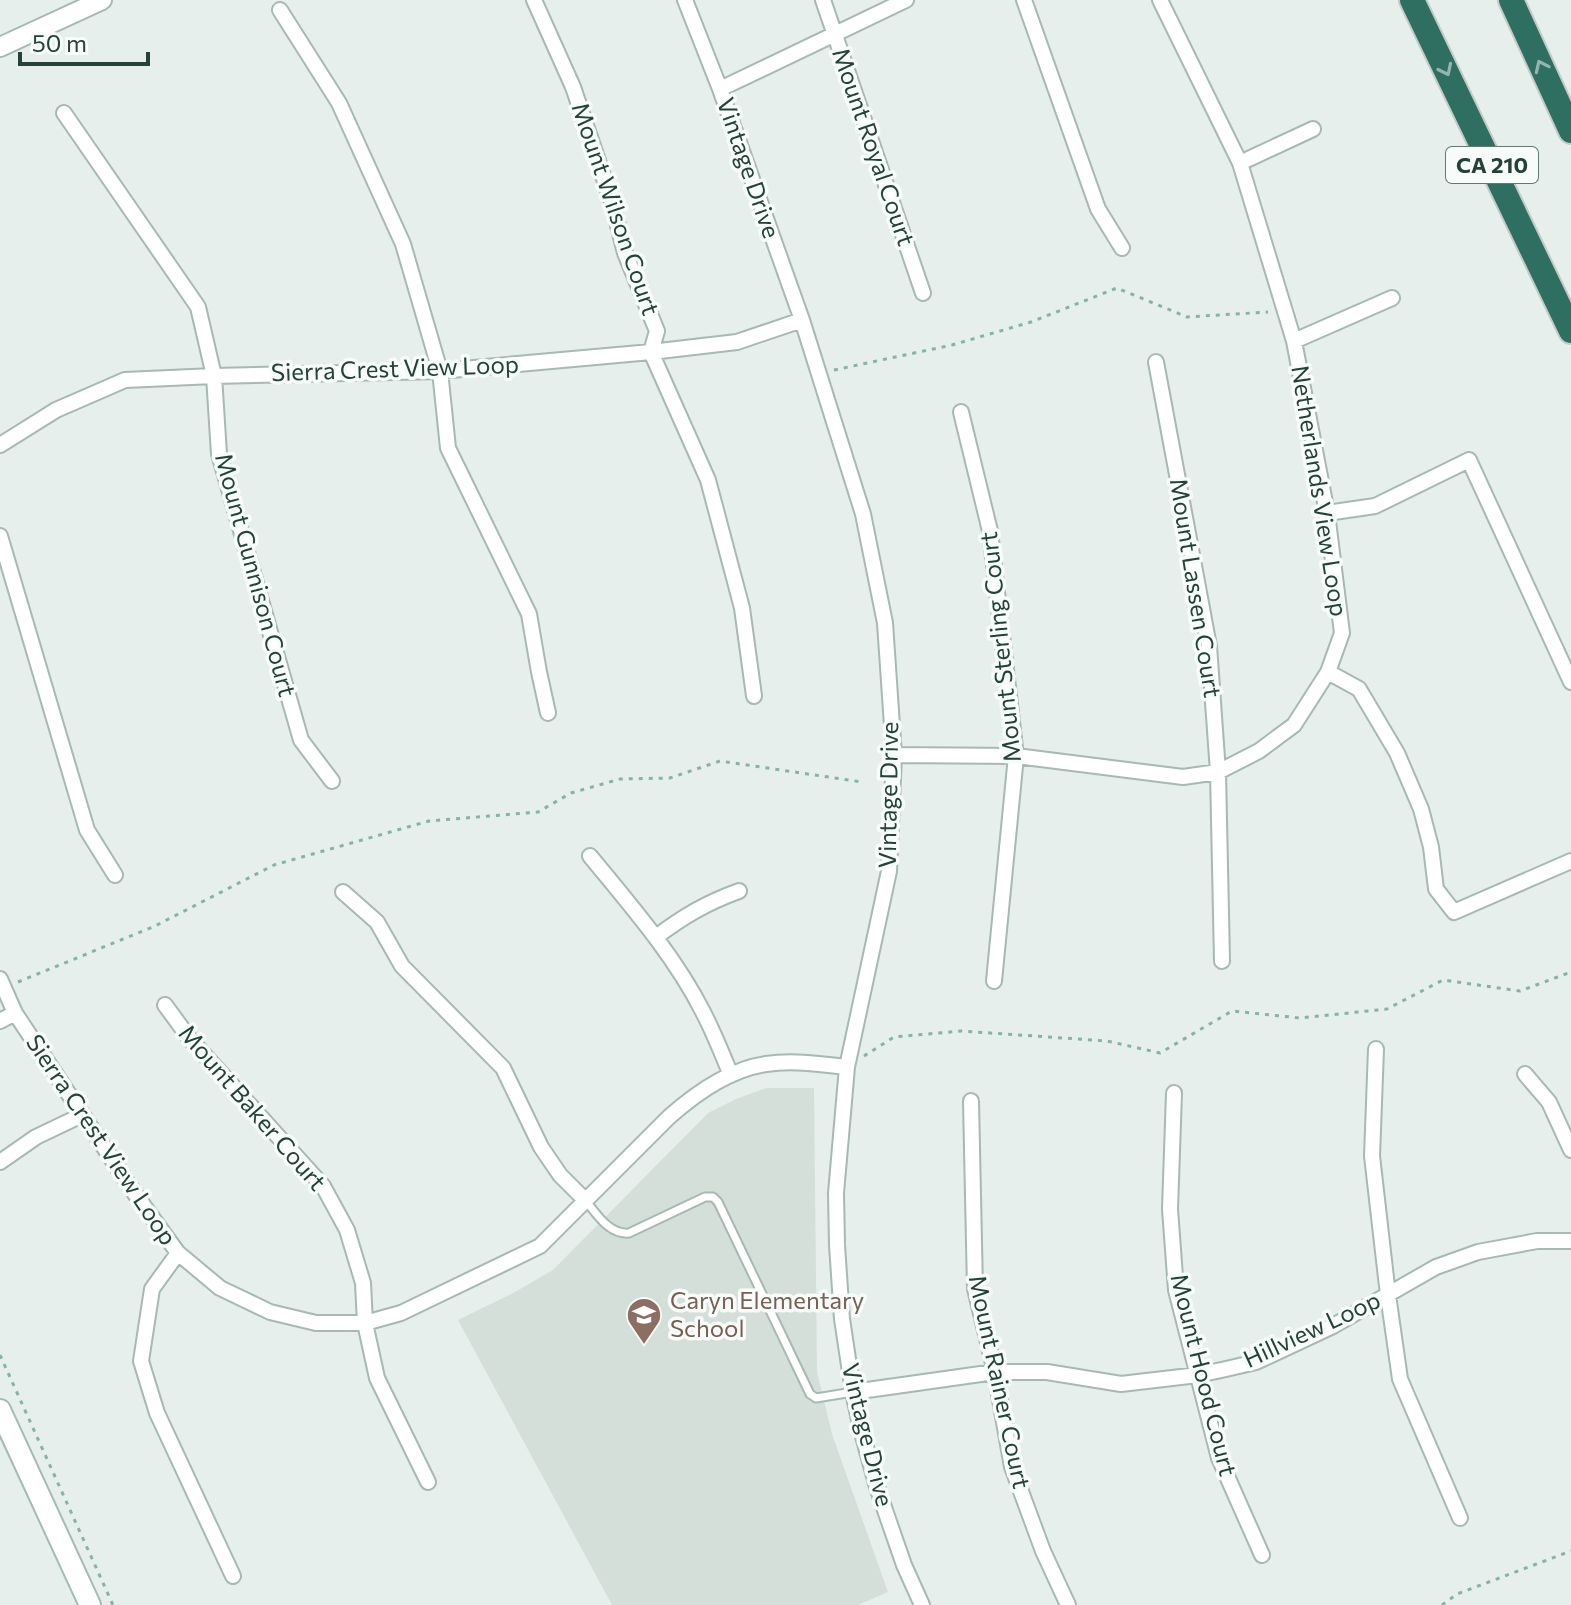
<svg xmlns="http://www.w3.org/2000/svg" width="1571" height="1605" font-family="Commissioner,sans-serif">
<style>
.built{fill:#d4dfda}
.lines{fill:none;stroke-linecap:round;stroke-linejoin:round}
.service-casing{stroke:#a8b8b2;stroke-width:11}
.minor-casing{stroke:#a8b8b2;stroke-width:18}
.tertiary-casing{stroke:#a8b8b2;stroke-width:22}
.secondary-casing{stroke:#a4bbb3;stroke-width:24}
.motorway-casing{stroke:#c2cac8;stroke-width:28}
.path{stroke:#86b3a5;stroke-width:3;stroke-dasharray:4 6;stroke-linecap:butt}
.service{stroke:#fff;stroke-width:7}
.minor{stroke:#fff;stroke-width:14}
.tertiary{stroke:#fff;stroke-width:18}
.secondary{stroke:#fff;stroke-width:20}
.motorway{stroke:#2f6f62;stroke-width:24}
.oneway{stroke:#93b5ae}
.labels{text-anchor:middle;stroke-width:7;stroke-linejoin:round;paint-order:stroke}
.shield{fill:#f7fbf9;stroke:#637a73;stroke-width:2}
.shield-label{font-size:22px;font-weight:bold;fill:#24423a}
.street-label{font-size:24px;fill:#24423a;stroke:#f7fbf9}
.education-label{font-size:24px;fill:#785e54;stroke:#f7fbf9;text-anchor:start}
</style>
<rect width="100%" height="100%" fill="#e6efeb"/>
<path class="built" d="M766,1088H814L817,1372L832,1434L888,1592L858,1605H612L458,1320L515,1292L553,1270L708,1113L736,1099Z"/>
<g class="lines">
<defs>
<path id="service" d="M585,1200C597,1214 609,1235 629,1233L705,1197H713L718,1202L810,1394L816,1398L853,1392"/>
<path id="minor" d="M534,0L573,87L612,202L625,253L657,331L651,352L708,480L742,608L754,696
M685,0L720,89L802,320L863,514L885,623L894,755L889,871L847,1067L836,1193L837,1245L842,1319L853,1392L861,1429L877,1487L904,1565L922,1605
M823,0L923,293
M1024,0L1098,209L1122,248
M280,10L339,103L403,244L440,371L448,448L529,614L539,672L548,713
M720,89L906,0
M64,113L198,307L214,376L219,454L301,740L332,781
M1240,163L1313,129
M1294,341L1392,298
M1156,362L1209,646L1218,772L1222,961
M961,412L990,531L1016,756L994,981
M0,445L56,410L125,380L214,376L440,371L651,352L737,342L802,320
M1327,513L1375,506L1469,460L1571,682
M0,536L87,830L115,875
M1328,672L1359,689L1397,753L1421,809L1431,847L1436,889L1454,912L1571,861
M894,755L1016,756L1183,777L1218,772L1259,751L1294,725L1328,672L1342,633L1327,513L1294,341L1240,163L1160,0
M590,856C631,906 674,955 703,1012C714,1033 722,1054 731,1075
M343,892L377,922L402,966L503,1068L541,1147L560,1175L585,1200
M656,937C684,916 706,903 739,891
M0,979L15,1013L133,1191L178,1253L220,1288L270,1312L316,1323H365L401,1313L540,1246L669,1117C696,1093 730,1069 766,1064C793,1060 821,1064 847,1067
M165,1005L190,1039L323,1186L347,1230L363,1283L365,1323L377,1378L428,1482
M0,1021L15,1013
M1376,1049L1372,1156L1388,1295L1400,1379L1460,1518
M1525,1074L1549,1102L1571,1150
M1174,1093L1170,1209L1176,1290L1219,1458L1262,1555
M971,1101L975,1289L995,1372L1012,1467L1043,1551L1068,1605
M0,1162L36,1137L82,1115
M178,1253L152,1289L141,1361L157,1413L233,1576
M853,1392L995,1372H1047L1121,1384L1198,1375L1226,1369L1256,1362L1333,1326L1436,1267L1478,1252L1537,1241H1571"/>
<path id="tertiary" d="M0,47L102,0"/>
<path id="secondary" d="M0,1410L90,1605"/>
<path id="motorway" d="M1412,0L1571,331
M1511,0L1571,131"/>
</defs>
<use href="#service" class="service-casing"/>
<use href="#minor" class="minor-casing"/>
<use href="#tertiary" class="tertiary-casing"/>
<use href="#secondary" class="secondary-casing"/>
<use href="#motorway" class="motorway-casing"/>
<path class="path" d="M834,370L952,345L1031,322L1117,288L1187,317L1268,312
M18,982L155,926L274,865L429,821L538,812L571,793L620,779L670,778L720,761L862,782
M864,1056L894,1037L961,1031L1107,1041L1160,1053L1232,1011L1300,1018L1387,1009L1443,980L1520,991L1571,972
M0,1355L113,1605
M1442,1605L1457,1594L1571,1551"/>
<use href="#service" class="service"/>
<use href="#minor" class="minor"/>
<use href="#tertiary" class="tertiary"/>
<use href="#secondary" class="secondary"/>
<use href="#motorway" class="motorway"/>
</g>
<defs><path id="oneway-chevron" d="M-2-3.5L2.5 0L-2 3.5" fill="none" stroke-width="1.6" stroke-linecap="round" stroke-linejoin="round" transform="scale(2)"/></defs>
<g class="oneway">
<use href="#oneway-chevron" transform="translate(1541 66) rotate(-115)"/>
<use href="#oneway-chevron" transform="translate(1446 70) rotate(64)"/>
</g>
<defs>
<symbol id="school-pin" viewBox="-11 -11 22 30"><path d="M0 17L-7.5 6A9.5 9.5 0 1 1 7.5 6Z" fill="#8d6e63" stroke="#f7fbf9"/><path d="M0-5L7-2L0 1L-7-2ZM-4 1L0 2.5L4 1V4Q0 6-4 4Z" fill="#fff"/></symbol>
</defs>
<g fill-rule="evenodd">
<use href="#school-pin" x="624" y="1295" width="40" height="54"/>
</g>
<g class="labels">
<rect class="shield" x="1446" y="147" width="92" height="36" rx="6"/>
<g class="shield-label">
<text x="1492" y="173">CA 210</text>
</g>
<g class="street-label">
<text transform="translate(873 147) rotate(71)" y="8">Mount Royal Court</text>
<text transform="translate(748 168) rotate(71)" y="8">Vintage Drive</text>
<text transform="translate(615 209) rotate(71)" y="8">Mount Wilson Court</text>
<text transform="translate(395 369) rotate(-2)" y="8">Sierra Crest View Loop</text>
<text transform="translate(1319 491) rotate(81)" y="8">Netherlands View Loop</text>
<text transform="translate(255 575) rotate(75)" y="8">Mount Gunnison Court</text>
<text transform="translate(1195 588) rotate(81)" y="8">Mount Lassen Court</text>
<text transform="translate(1001 647) rotate(-96)" y="8">Mount Sterling Court</text>
<text transform="translate(889 795) rotate(-89)" y="8">Vintage Drive</text>
<text transform="translate(252 1108) rotate(49)" y="8">Mount Baker Court</text>
<text transform="translate(101 1140) rotate(56)" y="8">Sierra Crest View Loop</text>
<text transform="translate(1312 1330) rotate(-25)" y="8">Hillview Loop</text>
<text transform="translate(1203 1375) rotate(76)" y="8">Mount Hood Court</text>
<text transform="translate(999 1382) rotate(78)" y="8">Mount Rainer Court</text>
<text transform="translate(867 1435) rotate(76)" y="8">Vintage Drive</text>
</g>
<g class="education-label">
<text x="670" y="1309">Caryn Elementary<tspan x="670" dy="28">School</tspan></text>
</g>
</g>
<path d="M20 52v12h128v-12" fill="none" stroke="#24423a" stroke-width="4"/>
<text x="32" y="52" font-size="24" fill="#24423a" stroke="#f7fbf9" stroke-width="6" paint-order="stroke">50 m</text>
</svg>
